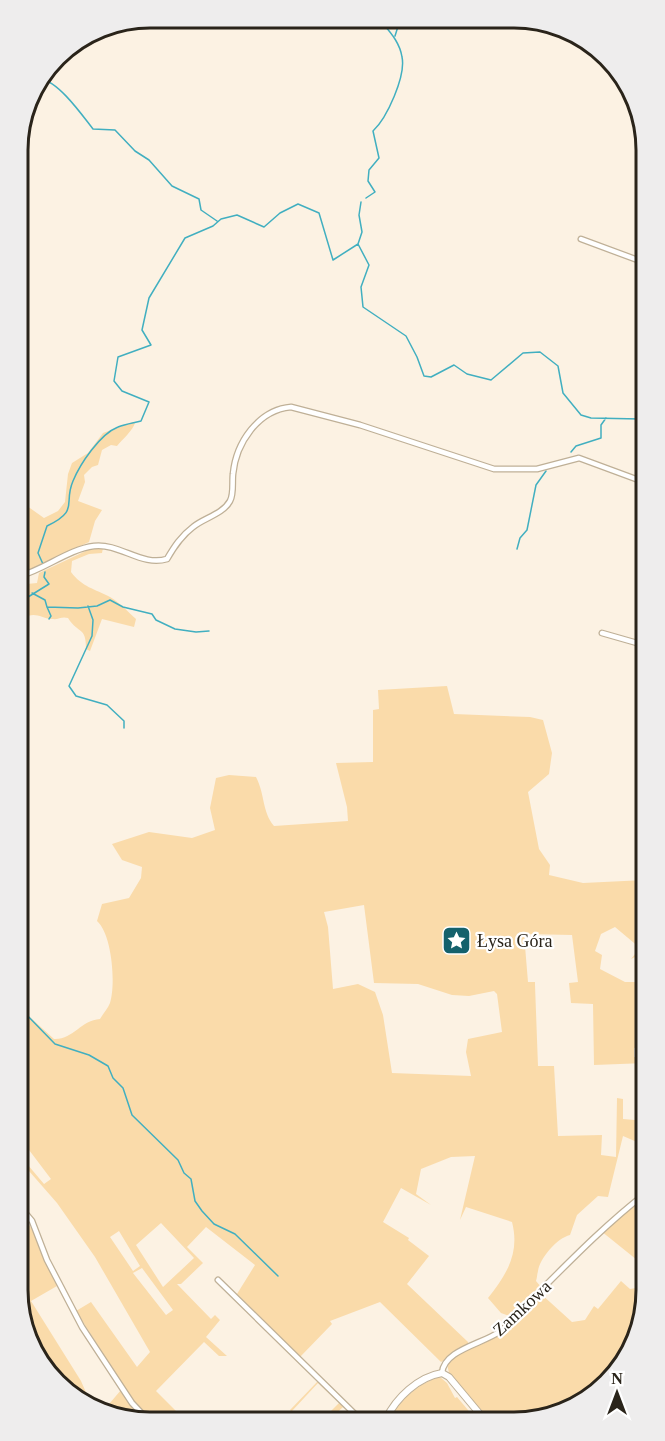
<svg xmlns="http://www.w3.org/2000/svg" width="665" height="1441" font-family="'Times New Roman',serif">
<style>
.green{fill:#fadbaa;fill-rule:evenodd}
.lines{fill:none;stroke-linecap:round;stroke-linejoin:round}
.stream{stroke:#41afc0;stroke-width:1.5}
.minor-casing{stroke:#bfb097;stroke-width:7}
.tertiary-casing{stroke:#bfb097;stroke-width:8}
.minor{stroke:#fff;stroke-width:4.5}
.tertiary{stroke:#fff;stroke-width:6}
.labels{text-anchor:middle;stroke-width:4.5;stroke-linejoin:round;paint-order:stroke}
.poi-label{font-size:18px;fill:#2a241a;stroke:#fff;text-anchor:start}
.street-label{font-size:18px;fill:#2a241a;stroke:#fff}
.rim{fill:none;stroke:#2a241a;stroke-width:3}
</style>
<rect width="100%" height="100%" fill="#fcf2e3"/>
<path class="green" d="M133,422L135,423C133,430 122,440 117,446L111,445L102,450L98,465L92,467L84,475L85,482L78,501L102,510L95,521L89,542L20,574V501L44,518L58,511L65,502L68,474L72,463L88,453L103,433Z
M103,548L102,553L89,554L72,561L71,572C82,587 95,589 110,597C120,603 127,611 136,619L134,627L102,619L90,651L86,649C86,626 79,635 68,618C61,616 59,620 52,619C40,618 36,611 23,618L20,631V579H24L27,584L37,583L39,573L88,550Z
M447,686L454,714L530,717L543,720L552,753L549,774L528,792L539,849L550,865L549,875L583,883L645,880V944L641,948L643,953L631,959L640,948L615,927L601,934L595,951L602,955L600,969L625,982H646V1038H640V1047L634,1048V1057H646V1063L594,1065L593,1004L571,1003L569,983L578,982L572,935L524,934L528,982H535V985L538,1066H554L558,1136L602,1135L601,1155L616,1157L617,1098L623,1099V1119L646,1121V1170L644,1145L623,1136L608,1197L598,1196L577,1215L570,1235C557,1238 540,1258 538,1271C537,1275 537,1278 536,1281L541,1287L512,1317L501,1313L488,1298C507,1274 520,1253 512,1222L466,1207L460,1220L475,1156L451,1157L421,1169L416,1194L431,1205L401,1188L383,1222L409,1238L408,1240L429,1256L407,1284L468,1342V1345L441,1362L380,1302L330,1321L332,1324L300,1357L237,1294L255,1265L206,1227L187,1247L203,1263L181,1284H177L211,1319L215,1315L220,1320L206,1337L227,1356H219L204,1342L156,1391L180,1415L182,1420H152L134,1402L76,1311L91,1302L137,1367L150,1352L95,1257L57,1203L22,1163V1158L44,1184L51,1179L26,1146L22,1145L21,1009L54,1039C73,1040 81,1020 100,1019C103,1014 108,1008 110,1003C116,984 112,934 97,921L102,904L129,898L141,878L142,867L122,860L112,844L149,832L192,838L215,830L210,808L216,778L229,775L256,777C265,794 262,812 274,826L348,821L347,807L336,763L373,762V710L379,709L378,690ZM364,905L374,983L418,984L452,995L469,996L494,991L497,994L502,1032L468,1039L466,1052L471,1076L392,1073L383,1015L375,992L358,984L333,989L328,927L324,912ZM161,1223L194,1258L163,1287L136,1245ZM119,1231L140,1266L133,1271L110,1237ZM142,1268L173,1310L166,1315L133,1273Z
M646,1196L647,1300L614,1378L549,1418L487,1419L449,1373L447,1364C459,1349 481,1348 496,1336C513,1324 525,1307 540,1293L572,1322L585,1320L594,1306L598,1309L621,1281L630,1289L636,1288L642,1264L601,1231Z
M22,1213L34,1233L57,1286L31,1301L81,1381L91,1404L63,1390L23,1325Z
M440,1377L447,1383L455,1398L457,1397L473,1416L469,1419H390C400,1400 418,1383 440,1377Z
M318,1381L343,1407L330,1419L322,1420L339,1403L318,1383L292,1411L300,1420L290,1410Z
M121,1390L134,1410L124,1420L104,1410Z"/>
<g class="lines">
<path class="stream" d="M395,36L400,20
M41,79C59,82 82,115 93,129L115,130L135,151L149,160L172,186L199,199L201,210L217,221
M366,198L375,192L368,181L369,170L379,158L373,131C387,118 406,76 402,57C400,44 392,34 384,25V19
M358,244L362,232L359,215L361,202
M571,452L576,446L601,438V425L606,418
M517,549L520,538L527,530L536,485L546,471
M43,564L38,553L47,526C80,510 63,504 73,481C80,464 100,434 118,427C125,424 133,423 141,421L149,402L122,391L114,381L118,357L151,345L142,330L149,298L185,238L213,226L221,219L237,215L264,227L280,213L298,204L319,213L333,260L358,244L369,265L361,287L363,307L406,336L417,357L424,376L431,377L454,365L467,374L491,380L523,353L540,352L558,366L563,393L581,415L591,418L640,419L643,414
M32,593L45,600L47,607L78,608L97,606L110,600L123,607L152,614L156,620L175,629L196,632L209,631
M20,602L49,584L44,577L45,572
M88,606L93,620L92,636L69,686L76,696L107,705L124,721V728
M47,607L51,616L49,619
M21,1009L55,1044L89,1055L108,1066L113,1078L123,1088L132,1115L178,1160L184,1173L191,1179L195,1201L202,1211L214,1224L235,1234L278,1276"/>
<defs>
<path id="minor" d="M581,239L643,262
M20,576C45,569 69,549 94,546C120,543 142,567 167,559C174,547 181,536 193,527C204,518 223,514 230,501C234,494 232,482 233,474C236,443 258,410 291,407L360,425L494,469H537L579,458L644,482
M602,633L644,645
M22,1209L32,1221L47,1260L82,1327L132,1403L148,1420
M218,1280L360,1419
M442,1373C444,1350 482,1344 499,1332C513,1322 523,1308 535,1296C571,1260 606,1224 646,1193"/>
<path id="tertiary" d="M386,1419C396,1398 418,1377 442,1373L449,1377L484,1419"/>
</defs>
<use href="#minor" class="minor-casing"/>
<use href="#tertiary" class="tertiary-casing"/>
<use href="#minor" class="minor"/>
<use href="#tertiary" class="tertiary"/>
</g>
<defs>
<symbol id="sight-square" viewBox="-11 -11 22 22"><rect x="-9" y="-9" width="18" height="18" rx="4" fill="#14616c" stroke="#fff"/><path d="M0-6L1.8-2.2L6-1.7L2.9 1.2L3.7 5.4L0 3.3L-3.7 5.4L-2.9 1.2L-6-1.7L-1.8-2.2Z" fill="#fff"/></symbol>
</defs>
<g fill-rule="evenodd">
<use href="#sight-square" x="440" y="924" width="33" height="33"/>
</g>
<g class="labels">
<g class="poi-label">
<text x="477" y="947">Łysa Góra</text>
</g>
<g class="street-label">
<text transform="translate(522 1308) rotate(-43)" y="6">Zamkowa</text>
</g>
</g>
<path d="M0 0H665V1441H0ZM150 28H514A122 122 0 0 1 636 150V1290A122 122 0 0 1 514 1412H150A122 122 0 0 1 28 1290V150A122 122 0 0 1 150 28Z" fill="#eeeded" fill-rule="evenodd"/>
<path class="rim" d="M150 28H514A122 122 0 0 1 636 150V1290A122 122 0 0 1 514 1412H150A122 122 0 0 1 28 1290V150A122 122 0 0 1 150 28Z"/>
<g transform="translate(617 1393)" stroke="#ffffff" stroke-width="4.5" paint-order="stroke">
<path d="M0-4.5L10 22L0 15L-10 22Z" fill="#2a241a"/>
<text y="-9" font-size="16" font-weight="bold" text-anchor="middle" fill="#2a241a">N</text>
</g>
</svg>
